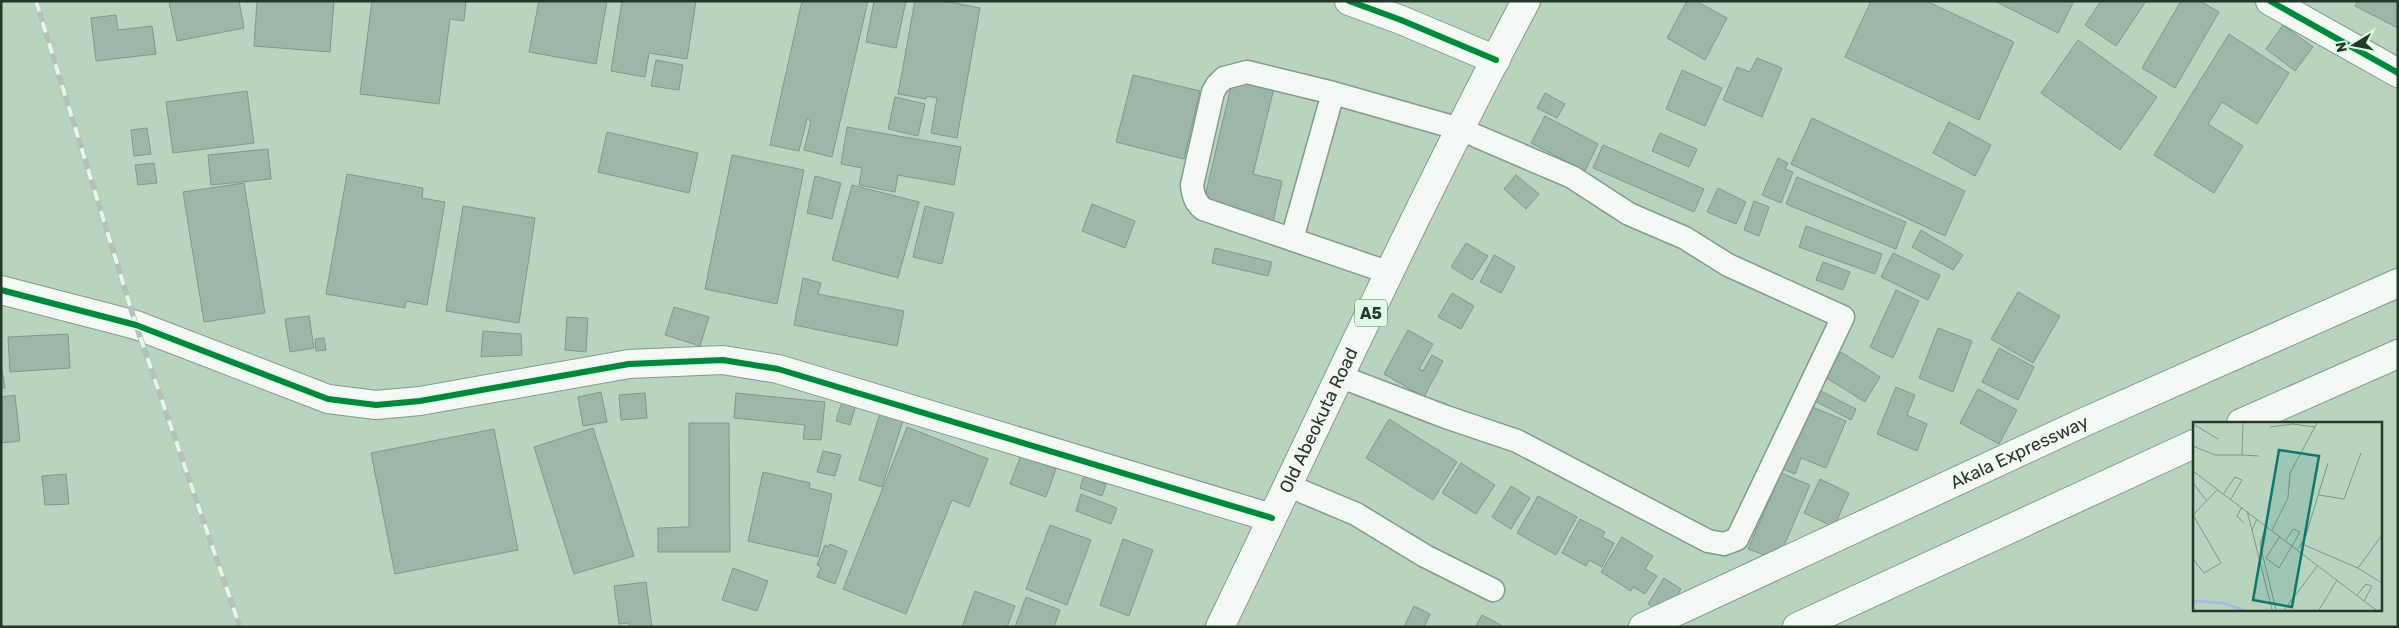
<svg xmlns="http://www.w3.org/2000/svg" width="2399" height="628" font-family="Rubik,sans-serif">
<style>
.building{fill:#9cb6a8;stroke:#7e988b}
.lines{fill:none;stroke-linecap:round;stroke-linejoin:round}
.lane-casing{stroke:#839989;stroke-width:25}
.street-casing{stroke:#839989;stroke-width:30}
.primary-casing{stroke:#839989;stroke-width:30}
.highway-casing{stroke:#839989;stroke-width:30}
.lane{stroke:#f4f9f5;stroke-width:22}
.street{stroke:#f4f9f5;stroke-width:28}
.primary{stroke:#f4f9f5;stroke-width:28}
.highway{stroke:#f4f9f5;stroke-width:28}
.rail-casing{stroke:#b7bfb9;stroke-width:5.5}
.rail{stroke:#e0fae6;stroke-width:4;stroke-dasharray:11;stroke-linecap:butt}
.cycleway-casing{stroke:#e0fae6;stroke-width:9}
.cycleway{stroke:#00873e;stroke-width:6}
.labels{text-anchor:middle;stroke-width:4;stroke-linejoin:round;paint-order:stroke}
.shield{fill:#e0fae6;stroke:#5c7262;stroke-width:1}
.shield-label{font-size:16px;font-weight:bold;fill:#233829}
.street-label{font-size:18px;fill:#233829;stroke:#e0fae6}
.inset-river{fill:none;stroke:#a3b9e5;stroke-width:2.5}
.inset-road{fill:none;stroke:#7c9683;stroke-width:1}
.view{fill:#0f766e;fill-opacity:0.15;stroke:#0f766e;stroke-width:2.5}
.inset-edge{fill:none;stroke:#233829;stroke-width:2.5}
</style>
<rect width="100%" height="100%" fill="#b8d4bf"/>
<path class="building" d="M169,1H239L244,28L177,41Z
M257,1H334L330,52L254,46Z
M372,1H466L464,21L450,19L439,104L360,94Z
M539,1H607L596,64L529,52Z
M622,1H696L687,59L649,53L645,77L611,71Z
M802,1H868L832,157L804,150L811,121L807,119L799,151L770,145Z
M874,1H906L896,48L866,42Z
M915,1H945L980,8L957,138L931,133L937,98L927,96L926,99L898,94Z
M1687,1H1696L1727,18L1705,60L1667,38Z
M1871,1H1926L2014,42L1979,120L1845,57Z
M1995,1H2074L2058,33Z
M2101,1H2146L2116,46L2085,25Z
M2181,1H2200L2219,12L2175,88L2142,68Z
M2358,1H2398V28L2355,6Z
M116,15L118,30L152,26L156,54L96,61L91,18Z
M2283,25L2313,47L2295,71L2266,49Z
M2229,34L2289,73L2257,124L2222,102L2208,124L2243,146L2214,193L2154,155Z
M2078,40L2157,97L2120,150L2041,93Z
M1757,58L1782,68L1762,117L1723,100L1737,67L1750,72Z
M656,60L683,65L679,90L651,86Z
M1682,70L1722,88L1705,126L1666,109Z
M1133,75L1200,91L1184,159L1116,142Z
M1233,78L1274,88L1253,174L1282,181L1273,222L1203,205Z
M247,91L254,143L173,153L166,102Z
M1545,93L1565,104L1557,118L1537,108Z
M895,97L925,104L918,136L888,129Z
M1545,116L1598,144L1585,171L1531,143Z
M1812,118L1965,191L1945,236L1791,164Z
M1949,122L1991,145L1975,176L1933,153Z
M847,127L961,147L954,185L898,175L895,192L859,185L862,168L841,164Z
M147,128L151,154L134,156L131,130Z
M607,132L698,153L689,193L598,172Z
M1660,133L1697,149L1689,167L1652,151Z
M1603,145L1704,189L1694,212L1593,168Z
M268,149L271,179L211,185L208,155Z
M732,155L804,170L777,304L705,289Z
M1778,158L1788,163L1785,169L1793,172L1781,203L1762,195Z
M154,163L157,183L138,185L135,165Z
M347,174L423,188L422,198L445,202L427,305L406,301L405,308L326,294Z
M1516,175L1539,194L1526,209L1504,189Z
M815,176L841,183L832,219L807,213Z
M1797,177L1906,222L1896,249L1786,204Z
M244,183L265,313L204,322L183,192Z
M852,185L919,202L898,278L832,260Z
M1718,188L1746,202L1736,224L1707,212Z
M1754,201L1769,207L1759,236L1744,230Z
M1092,204L1135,221L1125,248L1082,231Z
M463,206L535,218L519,323L446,311Z
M925,206L954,213L942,264L913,257Z
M1806,226L1882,254L1875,274L1799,247Z
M1921,230L1963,255L1953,270L1912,247Z
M1466,243L1488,256L1472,280L1451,267Z
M1215,248L1272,262L1268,276L1212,263Z
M1893,253L1940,275L1928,300L1881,277Z
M1494,255L1515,267L1501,293L1480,282Z
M1823,262L1850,272L1843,290L1816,280Z
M803,278L821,283L818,294L904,311L897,346L794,325Z
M1896,290L1919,301L1893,358L1870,347Z
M2018,292L2060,316L2033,363L1991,339Z
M1452,293L1474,306L1461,329L1438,317Z
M674,307L709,317L700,346L665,335Z
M309,316L314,348L290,352L285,319Z
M567,317L588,318L586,352L565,350Z
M1938,328L1972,341L1953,392L1919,378Z
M1408,330L1433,344L1419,369L1423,371L1432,355L1443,361L1424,397L1384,374Z
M483,331L521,334L522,355L481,357Z
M68,334L70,368L10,372L8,337Z
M324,338L326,350L316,351L315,339Z
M1999,348L2034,367L2018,400L1982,382Z
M1841,352L1880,377L1865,402L1825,377Z
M1,365L5,388H1Z
M1896,387L1915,395L1907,415L1927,424L1917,451L1877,434Z
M1978,389L2017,410L1999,444L1960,423Z
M845,391L859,395L850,425L836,421Z
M1821,391L1856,409L1851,420L1815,401Z
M601,392L607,422L583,426L578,397Z
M645,393L647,418L621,420L619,395Z
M736,393L825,402L821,440L803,439L805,425L734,418Z
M15,395L20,441L1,443V397Z
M883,404L906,411L882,487L859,480Z
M1810,406L1846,421L1826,468L1801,458L1795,474L1783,469Z
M1389,419L1457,462L1433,500L1366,458Z
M689,423H729L730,552H658V528L689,527Z
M907,427L988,459L969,507L952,500L906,614L843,589Z
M593,428L634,556L574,574L534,447Z
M494,429L518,550L395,574L371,453Z
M823,451L841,455L835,476L817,472Z
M1021,455L1056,469L1046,497L1010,484Z
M1461,463L1495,485L1476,514L1442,493Z
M763,472L810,483L809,488L832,494L818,557L748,541Z
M1781,473L1810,485L1778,560L1748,549Z
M66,474L69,504L45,505L42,476Z
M1084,476L1106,484L1102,496L1080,488Z
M1820,479L1849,493L1834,527L1804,513Z
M1511,486L1530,498L1511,529L1492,517Z
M1081,494L1117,508L1111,524L1076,511Z
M1538,496L1577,517L1556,555L1517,533Z
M1580,519L1605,532L1602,537L1614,543L1602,567L1589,560L1586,566L1562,553Z
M1050,525L1091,540L1067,605L1026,589Z
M1622,537L1653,556L1645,569L1657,576L1645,594L1633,587L1631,591L1601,572Z
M1123,539L1153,550L1129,616L1100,605Z
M830,544L847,551L835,584L817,577L821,567L817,565L825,545L829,547Z
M733,568L768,581L757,611L722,600Z
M1664,578L1681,589L1665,615L1648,604Z
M646,582L652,627H630L629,623L619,624L614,586Z
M975,591L1015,606L1007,627H962Z
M1026,597L1060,610L1054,627H1015Z
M1414,606L1430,614L1424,627H1404Z
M1482,615L1504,627H1478L1476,626Z"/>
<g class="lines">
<defs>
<path id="lane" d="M1292,239L1333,93
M1339,376L1446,417L1517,441L1708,541L1724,544L1737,539L1843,317L1728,265L1685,238L1629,214L1572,177L1460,129L1333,93L1247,72L1224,78L1217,85L1213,92L1192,185C1193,195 1195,202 1203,209L1390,273
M1289,486L1356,514L1425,556L1493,590"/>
<path id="street" d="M1349,1L1401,20L1496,60
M2270,1L2398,73
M1,290L136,325L328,399L376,405L420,401L629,364L723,360L778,369L1272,518"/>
<g id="primary">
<path d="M2241,423L2398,354"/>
<path id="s1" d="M1643,627L2082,423L2398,283"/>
<path d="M1797,627L2194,444"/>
</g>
<g id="highway">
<path id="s2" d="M1220,627C1321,418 1417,206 1526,1"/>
</g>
</defs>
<use href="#lane" class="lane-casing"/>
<use href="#street" class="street-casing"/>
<use href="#primary" class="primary-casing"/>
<use href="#highway" class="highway-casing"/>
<use href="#lane" class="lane"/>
<use href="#street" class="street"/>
<use href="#primary" class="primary"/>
<use href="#highway" class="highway"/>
<defs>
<path id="rail" d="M36,1L136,325L240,627"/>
</defs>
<use href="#rail" class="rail-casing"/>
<use href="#rail" class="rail"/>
<defs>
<path id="cycleway" d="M1349,1L1401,20L1496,60
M2270,1L2398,73
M1,290L136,325L328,399L376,405L420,401L629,364L723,360L778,369L1272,518"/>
</defs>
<use href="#cycleway" class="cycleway-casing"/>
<use href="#cycleway" class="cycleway"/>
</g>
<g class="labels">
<rect class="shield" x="1355" y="299.5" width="32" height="27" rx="4"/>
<g class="shield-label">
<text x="1371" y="319">A5</text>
</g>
<g class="street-label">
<text dy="6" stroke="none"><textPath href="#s2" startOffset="229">Old Abeokuta Road</textPath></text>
<text dy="6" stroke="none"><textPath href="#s1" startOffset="415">Akala Expressway</textPath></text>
</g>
</g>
<g transform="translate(2193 422)">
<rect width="189" height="189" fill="#b8d4bf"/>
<path class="inset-river" d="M0,179L30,181L50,188"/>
<path class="inset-road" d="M0,2L25,17M77,5L100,2L122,5M0,24L22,33H49L50,1M49,33L66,34M0,49L183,188M0,61L13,78M31,71L42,55L49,58L38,77M126,73L151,77L168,31M49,85L44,94L51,101M54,89L59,108M0,93L28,141L11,151L0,137M0,93L24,68M64,97L59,108L79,188M73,104L67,122L83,188M79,108L95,76L97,51L124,1M87,114L73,136L86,146L107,110L100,107L93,118M109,122L165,146L189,161M105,127L112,116L135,41M165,146L189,113M164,173L173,162L179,164L171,179M91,188L125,143M126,188L144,158"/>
<path class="view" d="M86,28L126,34L99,185L60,178Z"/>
<rect width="189" height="189" class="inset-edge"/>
</g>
<rect width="2399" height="628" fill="none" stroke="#233829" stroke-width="5"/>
<g transform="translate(2354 45) rotate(260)" stroke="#e0fae6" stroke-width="4" paint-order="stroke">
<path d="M0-4L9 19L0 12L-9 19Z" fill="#233829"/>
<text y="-8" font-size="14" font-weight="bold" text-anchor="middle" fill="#233829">N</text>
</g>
</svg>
